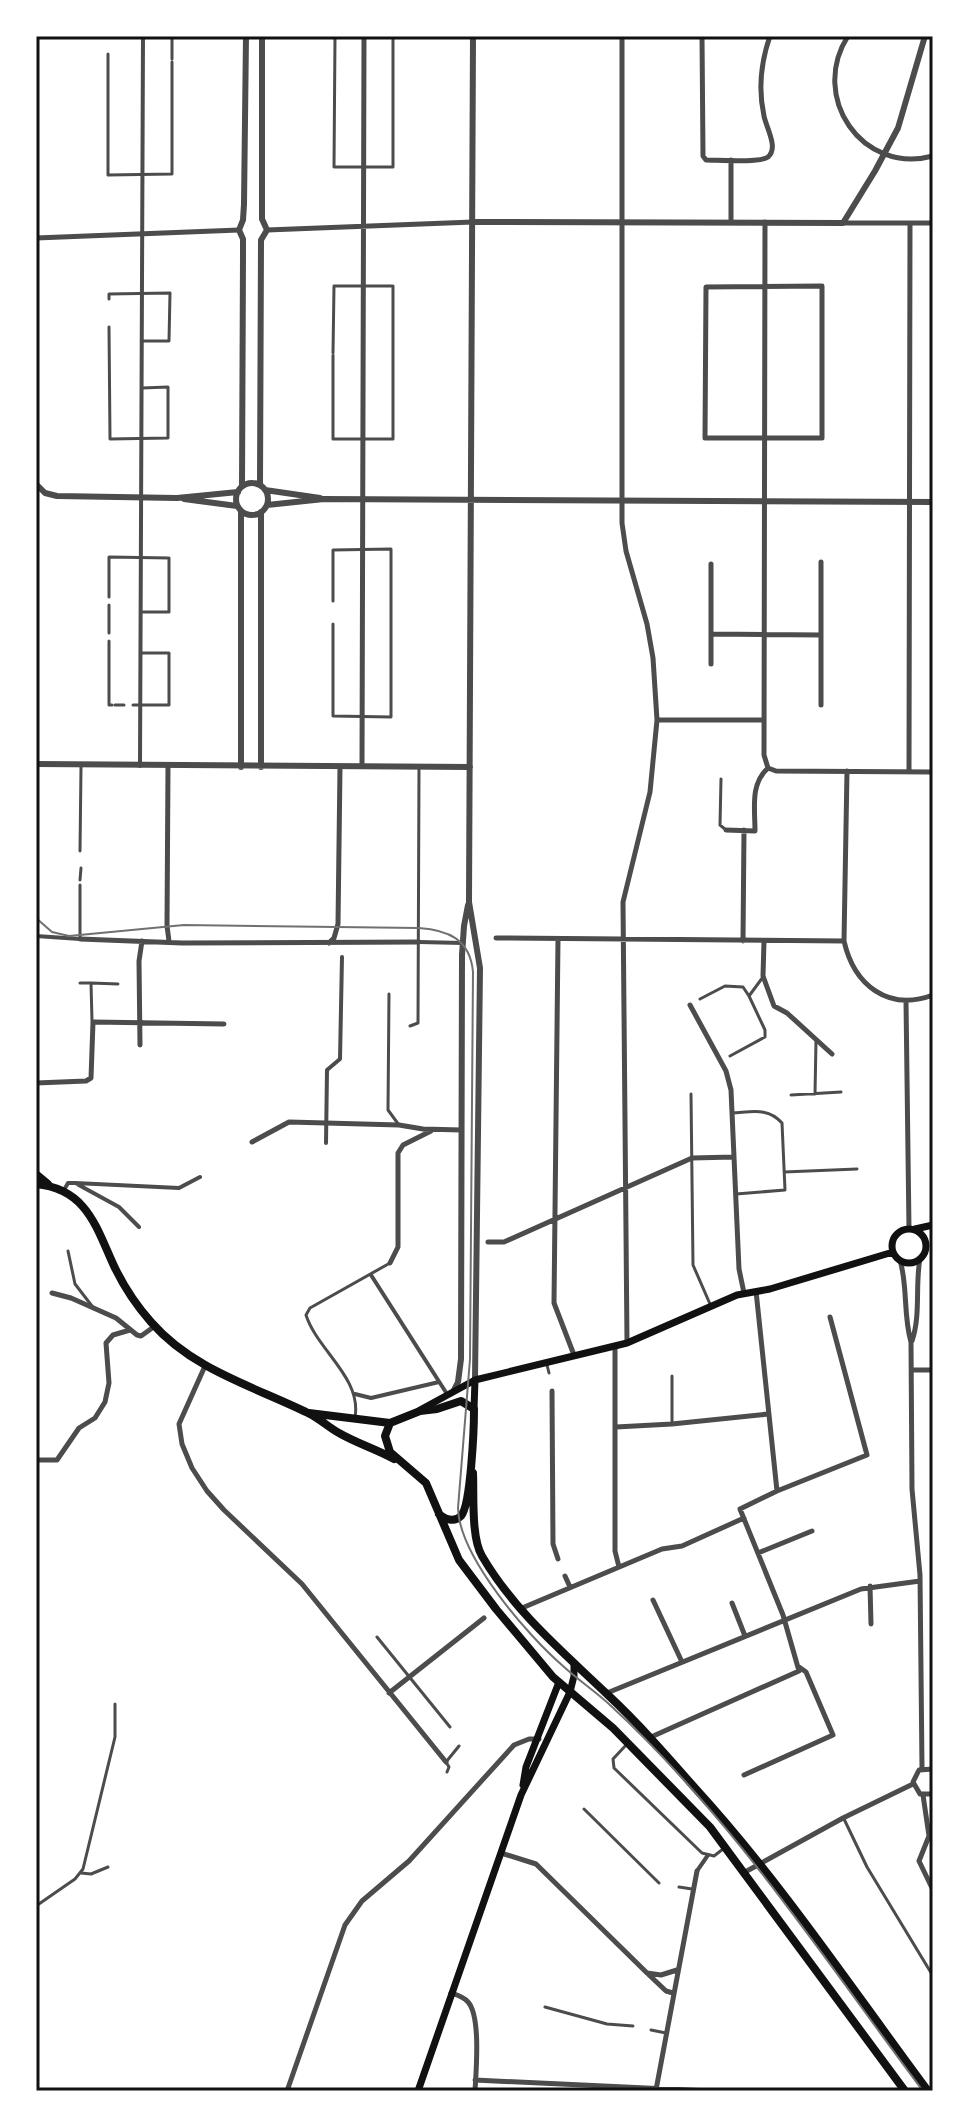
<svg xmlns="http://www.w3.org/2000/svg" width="969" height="2127" font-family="Lato,sans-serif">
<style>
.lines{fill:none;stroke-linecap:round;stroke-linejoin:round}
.service{stroke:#4c4c4c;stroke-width:3}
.pedestrian{stroke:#4c4c4c;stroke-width:4}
.minor{stroke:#4c4c4c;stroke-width:5}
.tertiary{stroke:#4c4c4c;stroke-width:6}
.secondary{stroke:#111;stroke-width:7}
.primary{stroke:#111;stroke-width:8}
.tram{stroke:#707070;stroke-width:2}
.neatline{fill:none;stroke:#111;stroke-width:3}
</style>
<rect width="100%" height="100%" fill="#fff"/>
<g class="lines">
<path class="service" d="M172,36V59
M335,36L334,167H393V36
M108,54V175L172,174V62
M109,299V294L170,293L169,341H142
M109,327L110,439L168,438V387L142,388
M333,353L334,286H393V439H333V355
M109,597V557L169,558V612H141
M109,605V633
M333,624V716L391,717V549L333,550V601
M109,641V705H112
M115,705H124
M133,705H169V653H141
M721,779L720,825L726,830
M80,851L81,767
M80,880L81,868
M80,939V885
M80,983H91
M389,994L388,1110L399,1125
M700,999L725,986L743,987L749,996
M92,1021L91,983L118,984
M410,1026L418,1023L419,767
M730,1056L765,1037V1030L749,996L763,977
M691,1094L693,1265L710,1304
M815,1094L816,1041
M791,1095L841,1092
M732,1113C752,1112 768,1107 782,1123L785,1190L736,1194
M784,1172L857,1169
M68,1251L75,1284L92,1306
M547,1365L549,1373
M672,1376V1424
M355,1417C362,1378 317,1350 306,1315L310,1308L390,1263
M377,1637L450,1727
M628,1743L613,1759L614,1768L702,1853L714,1856L723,1849
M447,1772L449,1767L446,1762L459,1746
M584,1809L659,1883
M844,1819L867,1867L933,1976
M81,1873L91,1874L108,1867
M679,1887L692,1889
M36,1906L75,1879L83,1869L115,1737V1704
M545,2007L607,2024L633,2026
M651,2030L666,2033"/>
<path class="pedestrian" d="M140,766L143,36
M36,936L80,939
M419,942L463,943
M326,1143L327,1070L340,1059L342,957
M77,1184L119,1207L139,1227
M64,1190L68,1183H75L179,1188L200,1177
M371,1275L447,1394
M355,1394L371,1398L439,1382
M697,1871L708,1855"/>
<path class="minor" d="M622,36V523L626,551L647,624L653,658L657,720L650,792L623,902L627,1342
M702,36L703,156L706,160C718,160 760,163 768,157C779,148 766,127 764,116C758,89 761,62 770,36
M848,36C809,97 862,175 933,156
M731,160V222
M765,222L764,755L768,768
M843,223H933
M267,230L473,222
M36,238L239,230
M822,286V438H705L706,287Z
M821,562V705
M711,634L821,635
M711,664V564
M657,720H764
M168,766L167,926L169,941
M362,766L364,36
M768,768L776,771L933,772
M847,771L844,941C854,985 888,1012 933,995
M909,772L910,223
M726,830L755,831C755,808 750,784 768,768
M496,938L844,941
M80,939L182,943L419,942
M558,939L554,1303L574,1355
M743,941L744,830
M764,941L763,976L774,1006L787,1013L832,1054
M329,943L334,938L338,924L340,767
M906,1001L909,1229
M690,1005L726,1071L731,1090L739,1269L744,1293
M140,1045L139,961L142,941
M36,1083L86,1081L91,1078L93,1022L224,1024
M252,1142L289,1122L399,1125L423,1129L461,1130
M488,1242H504L692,1158L734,1157
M900,1260C908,1287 903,1315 911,1342L912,1489L920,1575L922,1768
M390,1263L398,1247V1153L403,1145L431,1131
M756,1291L777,1491
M52,1293L71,1298L116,1318L137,1335L141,1336L155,1326
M912,1341C921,1314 915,1286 920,1258
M615,1346V1551L619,1567
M205,1366L179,1424L182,1444L192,1468L207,1491L224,1510L302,1584L446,1762
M912,1370H933
M552,1391L553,1544L558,1559
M616,1427L672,1424L768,1414
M36,1460H57L79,1428L95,1418L105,1402L109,1383L106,1343L113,1335L130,1330
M758,1553L812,1531
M565,1576L570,1587
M870,1586L871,1624
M653,1600L682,1662
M732,1603L745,1636
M522,1608L662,1549L682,1546L744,1518
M389,1693L484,1618
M607,1693L861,1589L920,1581
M651,1737L799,1671L783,1615L740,1509L777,1491L867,1455L830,1317
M933,1769L919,1770L913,1782L920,1794H933
M744,1775L833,1735L806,1672L799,1667
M923,1795L929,1836L919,1861L933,1890
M501,1853L536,1864L646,1972L666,1991L673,1993
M745,1872L843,1818L913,1784
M647,1973L661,1975L677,1970
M451,1993C457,1995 464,1997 468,2002C481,2016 476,2072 475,2091
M475,2080L710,2091
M656,2090L697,1871
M287,2091L345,1925L362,1901L409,1861L514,1745L529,1739H539"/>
<path class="tertiary" d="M473,36L469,902L480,968L475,1380
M473,222L843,223L875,171L898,128L925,36
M236 499a16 16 0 1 1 32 0a16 16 0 1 1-32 0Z
M36,484L45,493L57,496L177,498L238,492
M260,485L261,240L267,230L262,219V36
M242,486L243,255V239L239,230L243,220L244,204L246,36
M265,490L320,498
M184,499L237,506
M267,505L324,499L933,502
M36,764L470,767
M241,767V511
M261,767V512
M453,1392L458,1382L461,1359L462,955L464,926L468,905"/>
<path class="secondary" d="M915,1229L933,1225
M892 1246a17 17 0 1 1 34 0a17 17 0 1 1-34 0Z
M474,1409L475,1380
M420,1410L475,1380L627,1343L737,1295L770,1289L893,1252
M523,1785L526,1767L559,1682
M418,2091L521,1795L570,1692L574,1676V1665"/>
<path class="primary" d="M36,1174L48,1184
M36,1184C87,1189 96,1227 114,1266C124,1287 136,1305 151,1322C193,1370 253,1386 308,1413C319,1418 328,1427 339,1433C356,1443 376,1449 394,1459
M309,1413L390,1423
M473,1473C474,1495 471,1538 482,1556C514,1611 563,1652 608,1695C639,1724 667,1756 695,1788C781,1882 852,1989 928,2091
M439,1514C445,1519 454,1523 461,1516C471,1505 474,1427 474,1409L461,1401L437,1409L420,1411L390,1423L385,1436L390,1452L426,1483L459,1560L496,1609L553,1677L613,1728L710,1827L905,2091"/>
<path class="tram" d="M36,918L52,932L69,936L184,925L419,928C448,930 470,939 473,972L470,1359L458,1508C459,1556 527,1635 563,1666C578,1680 595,1691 610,1705C732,1817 824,1959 923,2091"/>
</g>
<rect width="969" height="2127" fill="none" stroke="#ffffff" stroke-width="76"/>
<rect x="38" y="38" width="893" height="2051" class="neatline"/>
</svg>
